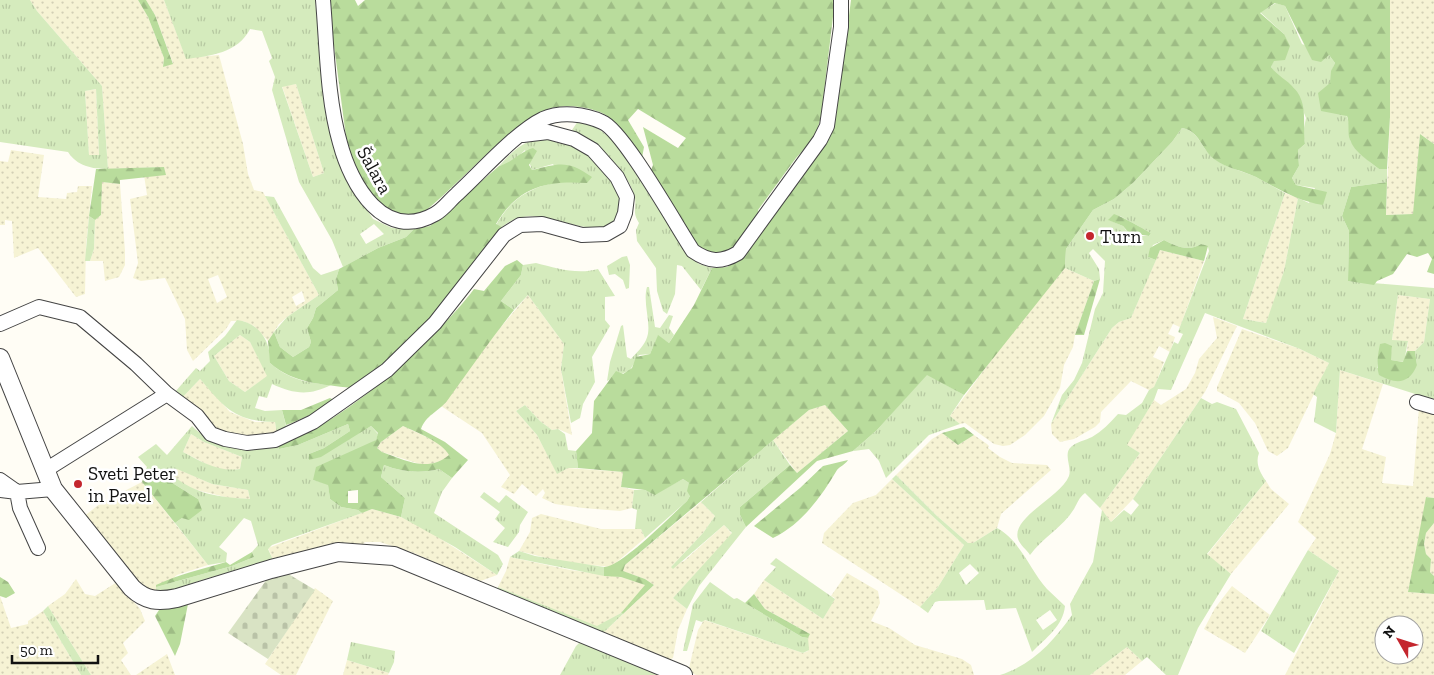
<svg xmlns="http://www.w3.org/2000/svg" width="1434" height="675" font-family="'Zilla Slab',serif">
<style>
.farmland{fill:url(#farmland-dots);fill-rule:evenodd}
.grass{fill:url(#grass-tufts);fill-rule:evenodd}
.forest{fill:url(#forest-firs);fill-rule:evenodd}
.cemetery{fill:url(#cemetery-stones)}
.lines{fill:none;stroke-linecap:round;stroke-linejoin:round}
.minor-casing{stroke:#444;stroke-width:16}
.tertiary-casing{stroke:#444;stroke-width:20}
.minor{stroke:#fff;stroke-width:14}
.tertiary{stroke:#fff;stroke-width:18}
.poi-dot{fill:#c4262e;stroke:#fff;stroke-width:2}
.labels{text-anchor:middle;stroke-width:5;stroke-linejoin:round;paint-order:stroke}
.street-label{font-size:19px;fill:#111;stroke:#fff}
.poi-label{font-size:19px;fill:#111;stroke:#fff;text-anchor:start}
</style>
<defs>
<pattern id="farmland-dots" width="8" height="8" patternUnits="userSpaceOnUse" patternTransform="scale(1.25)"><rect width="8" height="8" fill="#f6f3d4"/><path d="M2 2h.1M6 6h.1" fill="none" stroke="#d2cfb5" stroke-width="1.8" stroke-linecap="round"/></pattern>
<pattern id="grass-tufts" width="24" height="20" patternUnits="userSpaceOnUse" patternTransform="scale(1.25)"><rect width="24" height="20" fill="#d5ebbd"/><path d="M3 7l-1-3M5 7V3M7 7l1-3M15 17l-1-3M17 17v-4M19 17l1-3" fill="none" stroke="#b6c8a1"/></pattern>
<pattern id="forest-firs" width="22" height="20" patternUnits="userSpaceOnUse" patternTransform="scale(1.25)"><rect width="22" height="20" fill="#b9dc9c"/><path d="M5 1l3.5 6h-7zM16 11l3.5 6h-7z" fill="#9ebc85"/></pattern>
<pattern id="cemetery-stones" width="16" height="16" patternUnits="userSpaceOnUse" patternTransform="scale(1.25)"><rect width="16" height="16" fill="#d9e3c4"/><path d="M2 7V4a2 2 0 0 1 4 0v3zM10 15v-3a2 2 0 0 1 4 0v3z" fill="#b9c2a7"/></pattern>
</defs>
<rect width="100%" height="100%" fill="#fffdf5"/>
<path class="farmland" d="M30,0H138L148,17L164,58L163,67L173,63L155,15L146,0H164L186,58L219,55L243,144L248,174L254,190L263,192L319,295L287,317L279,324L268,341L254,326L243,321H231L226,329L193,361L187,350L185,319L165,278L141,281L133,278L138,263L130,199L147,195L144,175H165L164,167L108,169L102,86L37,11ZM218,275L227,297L217,303L208,279ZM302,291L305,301L296,306L292,297Z
M1390,0H1434V144L1420,134L1414,214L1386,215L1390,117Z
M296,84L324,173L313,177L282,86Z
M96,89L99,155H89L85,91Z
M11,150L44,155L38,197L66,199L67,193L77,192L78,186H92L86,245L85,294L76,297L38,248L14,258L12,221L5,220V225H0V161L8,162Z
M102,182L120,184L125,251V265L119,277L105,281L103,261H90L94,249L95,220L101,215Z
M1285,193L1298,198L1284,271L1275,300L1266,323L1243,319Z
M1160,250L1204,261L1180,327L1173,324L1168,334L1175,337L1170,352L1159,346L1153,357L1164,362L1154,388L1149,390L1131,381L1101,412L1100,422L1095,427L1074,439L1060,442L1052,434L1051,424L1112,328L1119,322L1131,318Z
M1065,268L1094,281L1075,335L1073,347L1064,365L1060,388L1044,416L1025,435L1010,445L1003,446L994,444L965,423L960,424L950,416L1007,339Z
M528,295L564,344L561,369L572,435L558,429L552,430L540,421L525,405L516,411L537,435L557,473L568,468L623,472L621,487L634,490L632,508L620,511L583,508L555,504L542,498L545,493L543,489L536,496L522,484L514,494L501,487L510,475L482,433L441,406L445,403L484,347Z
M1398,295L1430,299L1424,342L1415,351H1407L1408,341H1392Z
M1213,317L1237,326L1205,392L1133,499L1111,522L1100,508L1140,453L1126,445L1154,400L1161,405L1186,389L1195,373L1199,359L1217,338Z
M1242,329L1300,349L1329,363L1288,448L1277,456L1268,451L1255,423L1239,403L1217,391V387Z
M240,335L250,342L268,376L245,392L229,381L214,356Z
M1340,370L1383,384L1362,449L1386,457L1382,483L1413,486L1419,407L1434,410V498L1427,497L1408,592L1434,594V675H1285L1339,571L1308,550L1316,538L1298,522L1330,454L1336,433ZM1384,625H1414V655H1384Z
M200,379L230,412L255,422H275L277,434L237,437L215,430L180,400Z
M825,405L848,431L797,473L773,440L809,410Z
M403,426L437,442L446,449L450,455L443,460L426,466L382,452L377,448L381,442Z
M942,433L958,445L974,435L987,444L989,446L988,448L1000,457L1012,463L1047,465L1051,470L1001,514L997,528L973,543H968L937,516L896,475L932,439Z
M191,434L204,442L242,457L240,469L228,471L210,466L183,452Z
M176,468L212,484L248,490L250,499L229,498L189,488L171,475Z
M892,479L964,545L938,587L920,607L822,543L824,533L853,503L876,495Z
M1266,481L1271,489L1289,504L1231,574L1207,555Z
M142,482L208,565L177,575L156,593L145,591L83,517L101,503Z
M701,502L715,516L703,533L671,567L684,561L724,525L732,534L673,598L687,609L678,630L673,658L666,661L603,633L654,585L645,579L622,571L625,565Z
M372,509L401,517L427,530L497,575L478,582L414,553L380,542H365L359,549L274,562L268,548Z
M541,514L601,529H641L645,538L611,567L562,562L519,551L530,532L532,518Z
M1434,523V576L1430,572L1431,559L1426,554L1424,544L1426,533Z
M510,557L570,570L621,577L646,585L621,613L597,627L498,587L506,571Z
M847,573L878,591L880,603L871,621L889,628L915,645L962,659L971,665L974,675H696L690,672L689,668L698,630L704,620L803,653L808,651V638L810,634L765,609L754,594L764,580L823,619L835,598L831,596Z
M76,579L85,594L95,596L117,582L140,609L145,621L123,643L128,653L121,660L131,675H91L48,606L65,594Z
M1232,586L1270,615L1245,653L1204,629L1215,608Z
M315,588L333,601L296,675H281L265,664Z
M0,596L11,628L28,624V621L43,611L81,675H0Z
M1127,647L1142,661L1125,675H1090Z
M167,654L175,675H136Z
M347,660L389,673L388,675H343Z"/>
<path class="grass" d="M0,0H30L37,11L102,86L108,169C92,169 77,166 68,152L0,142ZM96,89L99,155H89L85,91Z
M164,0H315L323,81L353,188L373,219L392,228L414,229L406,237L378,248L343,267L332,240L299,182L272,90L275,77L269,61L272,58L262,31L250,29C238,53 210,56 186,59ZM296,84L324,173L313,177L282,87ZM374,224L384,234L366,244L360,234Z
M1276,3L1285,6L1302,44L1329,55L1335,63C1323,85 1344,102 1349,123C1351,129 1348,136 1351,142C1358,153 1369,161 1379,169H1387V182L1351,187L1342,216L1349,231L1348,281L1434,288V400L1340,370L1336,433L1314,422L1317,397L1313,394L1329,363L1300,349L1205,313L1171,390L1158,389L1154,400L1127,445L1140,453L1135,460L1100,508L1085,493C1078,499 1078,502 1074,509C1063,527 1042,538 1030,555C1027,550 1020,545 1018,539C1011,517 1061,497 1069,476C1072,467 1063,454 1071,447C1076,442 1086,440 1092,437C1102,431 1110,423 1118,414L1126,415L1142,403L1149,390L1154,387L1174,342L1178,344L1183,334L1178,332L1209,251L1208,247L1201,244C1188,252 1176,246 1164,240L1153,245L1148,257L1156,260L1131,318L1119,322L1112,328L1051,424L1062,395L1074,380L1082,363L1095,309L1103,293L1105,261L1093,249L1089,253L1099,269L1100,279L1094,281L1065,268L1066,249L1093,210L1114,199L1133,183L1172,142L1182,128C1200,131 1201,150 1215,159C1229,169 1239,170 1254,176C1264,181 1275,188 1285,193L1243,319L1266,323L1284,271L1298,198L1309,203L1315,188L1296,185L1292,178L1299,166L1298,150L1305,144L1303,133L1306,118L1294,88L1278,77L1271,67L1284,34L1260,12ZM1120,216L1151,233L1149,236H1141L1126,230L1123,226L1109,220ZM1398,295L1430,299L1424,342L1415,351L1417,365L1377,368L1378,361L1392,346L1390,360L1404,362L1408,341L1392,340Z
M578,121L593,125L615,141L687,254L699,264L712,268L701,290L682,266L677,265L675,294L667,314L663,311L657,291L656,268L637,241L636,230L639,223C631,211 638,206 634,194C623,164 598,146 572,130Z
M541,138C547,138 555,137 561,139C581,143 620,182 620,203C620,211 616,218 612,225C575,238 537,198 502,227L496,225C513,196 531,187 563,181L553,164L532,170L525,150L511,163L499,166C514,150 520,143 541,138Z
M265,196L274,197L313,268L321,275L339,269L336,279L338,290L316,308L313,318L307,328L311,342L309,347L293,357L280,347L274,332L287,317L319,295Z
M89,216L95,220L94,249L90,261H85Z
M627,256L630,265L629,288L626,289L623,280L615,274L609,275L607,266L622,257Z
M536,263C556,268 577,275 598,269L615,296L605,297V320L610,326L592,357L595,382L583,404L580,418L571,423L561,369L564,344L528,295L514,310L501,301L521,275L523,265Z
M647,287H649L655,327L660,328L669,315L673,316L669,328L674,335L669,343L658,336L650,354L639,355L630,370L607,381L610,362L621,326L623,325L627,357L631,359C636,353 643,347 646,340C653,326 642,304 647,287Z
M237,320C260,323 271,342 270,363C288,379 307,383 331,385C309,396 294,394 272,384L267,398L259,396L255,408L265,411L282,410L287,430L277,434L275,422C234,421 225,408 200,379L180,400L175,392L196,368L200,371L210,361L208,352L225,336ZM240,335L250,342L267,376L245,392L229,381L214,356Z
M927,374L964,395L950,416L960,424L929,435L886,478L879,461L869,449L853,451L877,430Z
M1201,398L1212,404L1217,402L1236,409L1259,453C1255,463 1260,473 1266,481L1207,554L1231,574L1198,628L1178,675H1166L1147,657L1142,661L1127,647L1090,675H1000C1032,665 1053,642 1072,615L1070,604L1093,562L1102,510L1111,522L1124,510L1131,515L1139,505L1133,499Z
M525,405L540,421L552,430L558,429L565,434L568,450L576,451L578,468H568L557,474L537,435L516,411Z
M348,424L350,431L324,448L309,454V459L371,426L378,434L376,440L313,480L328,484L330,499L341,507L358,510L362,513L272,545L268,549L274,562L208,578L170,591L156,593V587L232,566L254,557L252,552L258,545L251,521L244,518L219,547L227,553L226,562L208,565L175,523L182,518L198,499L147,467L138,457L156,444L167,455L192,426C218,452 243,445 277,443L279,449L298,445ZM191,434L204,442L242,457L240,469C218,472 202,462 183,452ZM177,469L212,484L248,490L250,499C218,497 197,495 172,475Z
M773,440L790,465L740,507V515L746,527L699,586L687,609L673,598L732,533L724,525L673,569L671,567L703,533L715,516L701,502Z
M384,465C402,472 420,474 439,469L452,478L442,492L434,513L498,555L503,564L497,575L455,547L401,517L405,498L381,477Z
M896,475L937,516L968,543H973L997,528C1020,540 1030,570 1047,589C1053,595 1059,600 1065,606C1063,626 1046,638 1032,652L1016,608L986,610L984,600L939,601L935,602L928,613L920,607L938,587L964,545L892,479ZM970,564L979,573L966,585L959,573ZM1050,610L1057,620L1043,630L1036,620Z
M683,479L689,483L690,496L687,501L645,538L641,529H635L637,510L632,508L634,490H645L655,494Z
M484,492L499,503L506,495L528,512L520,525L519,532L508,547L493,542L505,528L495,519L500,512L480,497Z
M1308,550L1339,571L1294,653L1261,631Z
M519,551L535,556L604,567V576L510,557Z
M776,558L835,599L823,619L764,580L776,567L770,564Z
M710,582L734,599L737,598L802,637L808,638L809,650L803,653L705,620L702,622L696,620L687,651H683L693,604Z
M498,587L597,626L621,613L623,614L603,633L496,591Z
M48,606L91,675H81L43,611Z
M583,639L670,675H560L576,646Z
M351,642L395,651L394,662L389,673L347,660Z"/>
<path class="forest" d="M138,0H146L155,15L173,64L163,67L164,58L148,17Z
M328,0H355L358,6L365,0H835L821,117L815,137L796,158L758,210L759,215L737,247L720,256L700,249L651,170L653,165L643,127L678,148L686,138L638,109L628,120L644,147L642,158C631,143 620,122 602,113C584,105 556,103 539,113C499,136 460,183 423,213L409,217L387,211L365,186L348,152Z
M851,0H1390V117L1387,169H1379C1369,161 1354,152 1350,140C1347,133 1350,124 1347,116L1321,111L1318,93L1330,83L1331,71L1335,63L1329,55L1321,62L1312,60L1285,6L1275,3L1260,13L1284,34L1290,46L1285,60L1274,61L1271,67C1278,76 1287,80 1294,88C1309,104 1302,125 1305,144L1298,150L1299,166L1292,178L1296,185L1327,192L1323,205C1298,201 1278,189 1256,177C1242,170 1227,169 1214,159C1201,149 1200,131 1182,128L1172,142L1133,183L1114,199L1093,210L1066,249L1065,268L964,395L927,375L877,430L853,451L817,461L746,527L740,515V507L790,465L797,473L848,431L825,405L809,410L625,565L623,571L645,579L654,585L623,614L621,613L645,585L621,577L604,576V567C620,568 673,514 687,501L690,496L687,491L689,483L683,479L655,495L645,490L621,487L623,472L578,468L576,451L592,433L594,401L616,371L623,374L632,368L636,357L650,354L658,335L669,343L694,305L712,268L727,267L741,259L829,139L835,124Z
M1420,134L1434,144V274L1427,272L1432,259L1428,253L1417,257L1407,254L1393,274L1377,281L1374,285L1348,281L1349,231L1342,216L1351,187L1387,182L1386,215L1413,214Z
M533,148L537,151L529,165L532,170C560,163 568,160 592,177L587,183C546,180 518,187 496,224L502,227L422,329L389,359L351,388C322,384 294,384 270,363L268,341L274,332L280,347L293,357L309,347L311,342L307,328L313,318L316,308L338,290L336,279L339,269L378,248L406,237L414,229L430,226L499,166C514,162 519,152 533,148Z
M164,167L166,175L120,180V184L102,182L101,215L95,220L89,216L96,169Z
M1114,214C1125,218 1140,227 1151,233L1149,236L1129,233L1123,226L1108,220Z
M1164,240C1176,246 1188,252 1201,244L1208,246L1204,261L1160,250L1156,260L1148,257L1150,248Z
M517,260L523,265L521,275L501,301L514,310C490,340 469,371 447,401C438,412 426,415 421,429L445,442L468,460L452,478L439,469C420,474 402,472 384,465L381,477L405,498L401,517L372,509L362,513L358,510L341,507L330,499L328,485L313,480L316,467L376,440L378,433L371,426L321,457L309,460V454L324,448L350,431L348,424L298,445L279,449L277,443C335,433 438,337 474,289L484,291L505,266ZM403,426C416,432 442,442 449,455C428,473 405,460 382,452L377,448L381,442ZM358,490V503H348V491Z
M1100,279L1084,335H1075L1094,281Z
M1385,343L1392,346L1391,360L1403,362L1407,351H1415L1417,365C1409,385 1395,384 1379,375C1376,365 1378,354 1380,344Z
M330,398L334,400C319,411 303,419 286,425L282,410H301Z
M964,427L974,435L958,445L942,433Z
M848,460C845,465 840,466 837,470C821,497 802,524 773,538L754,526L800,488L823,466Z
M147,467L198,499L202,510L189,520L182,518L175,523L142,482Z
M1426,497L1434,498V523L1426,533L1424,544L1426,554L1431,559L1430,572L1434,576V594L1408,592Z
M252,552L254,557L232,566L156,587V585C179,574 203,569 226,562L230,565Z
M0,577L8,582L15,593L6,598L0,596Z
M754,594L765,609L810,634L808,638L802,637L745,603Z
M189,599L180,644L175,656L155,616L161,607Z"/>
<path class="cemetery" d="M285,572L315,590L268,659L228,633L270,575Z"/>
<g class="lines">
<defs>
<path id="minor" d="M323,0C327,47 327,98 340,143C351,185 384,243 435,214C443,210 450,200 457,194C480,173 516,132 543,119C561,111 585,114 602,122C623,130 677,227 693,251C709,262 721,263 738,253L820,140L827,126L841,27V0
M0,324L39,307L80,317L136,364L167,394L197,416L211,434L225,439L247,443L275,440L313,422L387,370L435,323L504,235L520,225L542,224L582,235L606,234L620,226L625,213L627,197L617,177L593,150L574,139L548,132L523,135
M1417,402L1434,407
M44,471L167,394
M0,480L17,492L53,489
M0,490L17,492L20,508L38,548"/>
<path id="tertiary" d="M0,358L53,489L132,588C146,601 158,602 177,598L271,569L338,552L394,556L683,675"/>
</defs>
<use href="#minor" class="minor-casing"/>
<use href="#tertiary" class="tertiary-casing"/>
<use href="#minor" class="minor"/>
<use href="#tertiary" class="tertiary"/>
</g>
<g class="poi-dot">
<circle cx="1090" cy="236" r="5"/>
<circle cx="78" cy="484" r="5"/>
</g>
<g class="labels">
<g class="street-label">
<text transform="translate(375 170) rotate(61)" y="7">Šalara</text>
</g>
<g class="poi-label">
<text x="1100" y="243">Turn</text>
<text x="88" y="480">Sveti Peter<tspan x="88" dy="22">in Pavel</tspan></text>
</g>
</g>
<g transform="translate(1399 640) rotate(309)"><circle r="24" fill="#ffffff" stroke="#a0a0a0"/>
<path d="M0-4L9 19L0 12L-9 19Z" fill="#c4262e"/>
<text y="-8" font-size="14" font-weight="bold" text-anchor="middle" fill="#111111">N</text>
</g>
<path d="M12 655v8h86v-8" fill="none" stroke="#111111" stroke-width="2.5"/>
<text x="20" y="655" font-size="15" fill="#111111" stroke="#ffffff" stroke-width="4" paint-order="stroke">50 m</text>
</svg>
